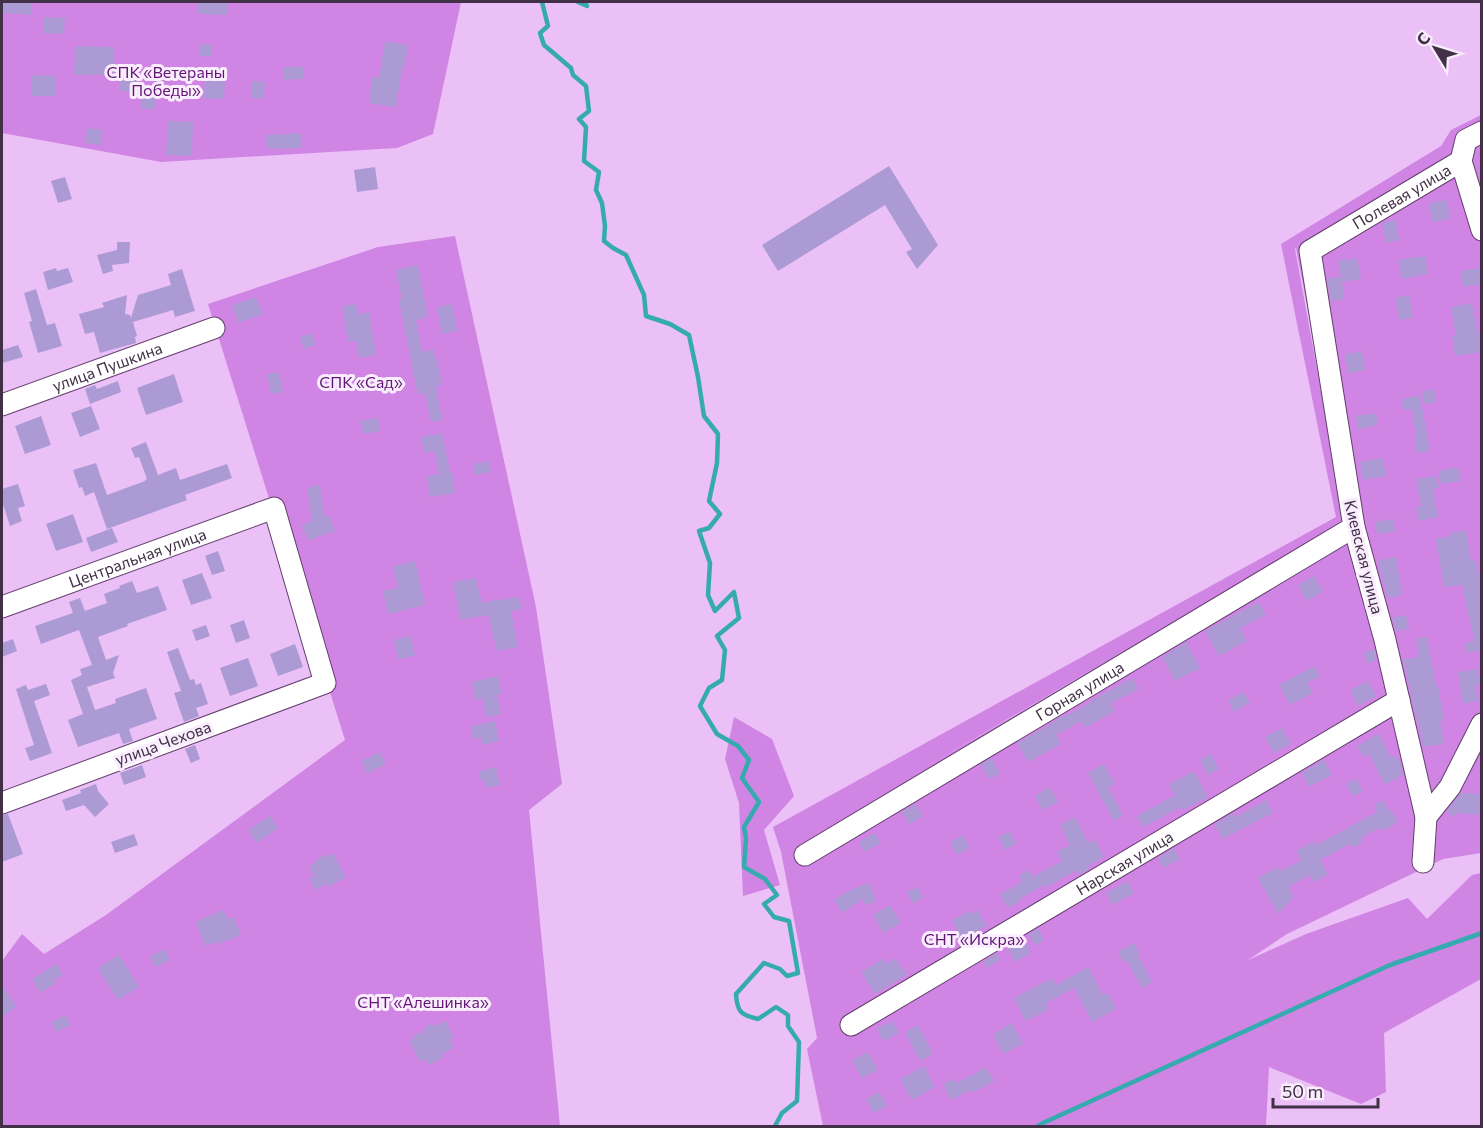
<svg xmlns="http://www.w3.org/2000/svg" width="1483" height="1128" font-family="Commissioner,sans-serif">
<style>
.green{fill:#d084e4;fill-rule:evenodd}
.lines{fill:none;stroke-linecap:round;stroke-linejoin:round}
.stream{stroke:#36abaf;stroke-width:4.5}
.building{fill:#ac9ad4}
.minor-casing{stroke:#633e6d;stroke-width:23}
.minor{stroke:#fff;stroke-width:21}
.labels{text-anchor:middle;stroke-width:6;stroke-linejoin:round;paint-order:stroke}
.park-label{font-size:16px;fill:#621575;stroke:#faedfe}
.street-label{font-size:16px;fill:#413046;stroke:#faedfe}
</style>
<rect width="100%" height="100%" fill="#ebc0f6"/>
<path class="green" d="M2,2H461L433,134L397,148L161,162L2,133Z
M1481,115V853L1443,859L1287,934L1248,960L1306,934L1408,898L1427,919L1472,875L1481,873V979L1384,1033L1386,1092L1361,1104L1269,1067L1266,1126H823L807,1049L817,1038L781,852L773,827L1336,517L1281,244L1441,146L1451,130ZM1296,248L1349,522L907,778L1345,522L1295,249Z
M455,236L536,607L562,784L529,810L560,1126H2V961L22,934L44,954L106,915L345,740L208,304L378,247Z
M734,717L772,739L794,796L764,830L780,885L743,896L739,803L725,759Z"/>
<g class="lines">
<path class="stream" d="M542,2L548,26L540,33L544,45L571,68L573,75L586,86L589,111L579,119L586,127L584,161L599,172L596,190L602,203L605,226L604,241L613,248L626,255L644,295L646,316L670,324L689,335L698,377L704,416L718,434L717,463L709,501L720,514L709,528L699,531L710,563L708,595L715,611L734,592L739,618L717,636L725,650L722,680L709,688L700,706L717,734L738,746L749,760L742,778L759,802L744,827L746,838L744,867L765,879L777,895L764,904L774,917L789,921L798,973L787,976L780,969L764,963L736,994C737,1012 741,1015 758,1019L776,1007L788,1015V1026L799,1042L797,1101L782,1113L775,1126
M578,2L587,6L585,2
M1038,1126L1043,1123L1390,965L1482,933"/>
</g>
<path class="building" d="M2,2H32V15L2,13Z
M198,2H227V15L198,14Z
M44,17L65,18L64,34L43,33Z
M385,41L408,45L404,69H402L396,107L369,103L372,77L379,78Z
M200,44L212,45V56H200Z
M75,46L113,47V75H74Z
M116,67L138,68L136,92L119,91L120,80H115Z
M284,67H303V79L284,80Z
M32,75L56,76V96H31Z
M205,79L225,80L224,99L204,98Z
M252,81L265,82L264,99L251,98Z
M142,95H156V109H142Z
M168,121L193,122L192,156L166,155Z
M87,128L103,130L101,145L85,143Z
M302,133V148L267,149L266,135Z
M889,166L938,245L917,269L906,252L912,249L885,205L778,271L762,245Z
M375,167L378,189L357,192L354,170Z
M65,177L72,199L58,203L51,181Z
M1447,200L1450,219L1432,222L1429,203Z
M1396,220L1399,240L1386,243L1382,223Z
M117,242H130L129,263L112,265L113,271L103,274L97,255L117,250Z
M1425,256L1428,274L1402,279L1398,260Z
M1357,258L1361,279L1342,282L1344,299L1331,301L1327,279L1341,277L1338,261Z
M418,265L428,317L416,320L422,352L433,349L435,359H437L442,385L436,386L442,420L431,422L425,393L418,395L399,300L402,299L396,270Z
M56,268L57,271L68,268L73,282L48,290L43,272Z
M1479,268L1481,284L1463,287L1460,271Z
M182,269L195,311L175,317L173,310L133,322L137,336L135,337L136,343L100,353L94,332L85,334L79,314L104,307L102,303L127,295L125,314L130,315L131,318L138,295L171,285L168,274Z
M36,289L47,325L55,323L62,346L38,353L29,322L32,321L24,293Z
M1409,295L1413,318L1399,320L1395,298Z
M256,297L263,314L238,323L232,305Z
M1472,303L1477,332L1482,331V352L1455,356L1452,336H1456L1451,307Z
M356,304L358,314L369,312L376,355L359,358L356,341L348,342L342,306Z
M452,304L457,331L442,334L437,307Z
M312,333L316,345L304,349L300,337Z
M18,345L23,357L2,363V350Z
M1362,351L1365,370L1348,373L1345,354Z
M279,372L283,392L271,394L267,374Z
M174,374L183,402L146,415L137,388Z
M118,381L121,392L90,404L85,389L95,385L97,389Z
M1434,389L1436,402L1424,404L1422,391Z
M1420,395L1430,451L1417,453L1414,439L1416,438L1412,409L1403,410L1402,399Z
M91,406L100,429L80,437L71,413Z
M1376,413L1378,425L1358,429L1356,416Z
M41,416L51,445L25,454L15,426Z
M378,418L380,431L363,434L360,421Z
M442,433L450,472H452L455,493L430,497L427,476L439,474L434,451L424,453L421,437Z
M146,442L158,475L176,468L180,480L227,464L232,478L185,495L187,500L107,529L94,492L85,496L82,487L79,488L73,470L96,463L107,495L145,481V480L147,479L139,457L135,458L131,448Z
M1383,458L1386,476L1363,480L1360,462Z
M489,461L491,472L475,475L473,464Z
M1458,467L1461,481L1441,484L1438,471Z
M1437,476L1439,488L1433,489L1438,517L1418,521L1416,507L1421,506L1416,479Z
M18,484L25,506L18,508L22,521L10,526L2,501V489Z
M320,485L324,517L329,515L335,531L308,540L302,525L312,521L307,488Z
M73,514L83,542L56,551L46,524Z
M1393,519L1395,531L1377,534L1375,522Z
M112,528L118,542L91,552L86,538Z
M1466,530L1471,561L1476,560L1482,592V650L1466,653L1465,643L1474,641L1469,615H1468L1462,585L1444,587L1436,539L1450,536L1449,533Z
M218,551L225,571L212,575L205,556Z
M1396,557L1402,595L1389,598L1388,596H1387L1383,578H1382L1378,560Z
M415,561L425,605L388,614L383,591L398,588L393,566Z
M202,573L212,598L191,605L182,580Z
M1314,576L1323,592L1306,601L1298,585Z
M476,578L482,604V603L502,599L501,600L519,597L522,609L511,611L518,647L497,651L488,615L460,620L453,582Z
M132,581L137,593L158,586L167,610L127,624L128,626L98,637L106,660L119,655L113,673L115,678L87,687L95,710L116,703L115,699L146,688L157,719L129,729L133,741L123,744L119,733L78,747L68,720L83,714L71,680L82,675L80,669L92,665L79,630L41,644L35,626L73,613L69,602L80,598L85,611L107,603L104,594L120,588L119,586Z
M1259,602L1266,615L1240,628L1247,641L1219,656L1205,631Z
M1406,615L1409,629L1396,631L1392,618Z
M244,620L250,638L236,643L230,625Z
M206,625L210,636L196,641L192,630Z
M411,636L415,656L398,659L394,640Z
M1427,637L1436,687L1438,686L1444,720L1440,721L1444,744L1423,747L1419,724L1418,725L1403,659L1419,657L1416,639Z
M13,639L17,651L2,657V643Z
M1186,642L1200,668L1175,681L1162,657Z
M295,644L303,667L278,676L270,654Z
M178,648L190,680L194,679L196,685L201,683L208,704L196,708L199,716L184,722L174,693L181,691L167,652Z
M1374,648L1376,659L1368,664L1363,654Z
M248,658L258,686L230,696L220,668Z
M1314,666L1320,676L1307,683L1313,693L1290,705L1279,685Z
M1477,669L1480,684L1475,685L1478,701L1463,704L1458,672Z
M498,676L502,694L497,695L501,714L486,717L482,698L475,700L472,682Z
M1132,678L1138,689L1111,703L1115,711L1085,728L1081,721L1056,735L1061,744L1028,762L1017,743L1056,721L1055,720L1065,715L1066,716L1091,702L1090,701Z
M1368,681L1376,696L1358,706L1350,690Z
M46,684L50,695L34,701L52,753L30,761L25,748L34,745L16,689L26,685L28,690Z
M1244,692L1250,703L1234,712L1228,700Z
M495,721L499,741L482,745L481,738L473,739L471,726Z
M1282,728L1291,744L1274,753L1265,737Z
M1379,734L1391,758L1396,755L1401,764L1403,775L1385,785L1369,754L1363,757L1357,746Z
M195,745L200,759L191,763L185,749Z
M380,752L386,764L367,774L361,761Z
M1211,754L1219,769L1208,775L1200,760Z
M992,758L1000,774L989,779L981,764Z
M1324,759L1332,775L1309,787L1302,773Z
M1104,764L1115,784L1108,787L1123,815L1114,821L1088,773Z
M142,765L146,777L124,785L120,773Z
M496,767L500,785L485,788L484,781H481L479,771Z
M1194,771L1208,797L1183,810L1181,807L1143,827L1137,816L1175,795L1169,784Z
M1356,778L1363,791L1353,796L1346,784Z
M96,784L98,791L109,804L95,817L84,805L66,811L62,800L81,793L80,790Z
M1050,787L1058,802L1042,810L1035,796Z
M1461,793L1482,794V808H1480L1479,815L1457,813L1453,817L1447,811Z
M1266,800L1273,813L1222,839L1215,824L1233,813L1235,817Z
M1383,800L1390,812L1392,811L1398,822L1383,831L1381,827L1361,838L1363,842L1352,848L1350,844L1320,860L1328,874L1313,882L1310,875L1289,887L1294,897L1278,914L1258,878L1278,867L1280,871L1301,861L1296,851L1314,841L1316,845L1377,812L1374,805Z
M915,804L923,816L910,824L902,812Z
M8,814L23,854L2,862V815Z
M270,816L278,828L257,843L248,830Z
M1075,817L1088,843L1095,839L1104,857L1088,866L1089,869L1079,875L1077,870L1046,887L1044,885L1019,899L1020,901L1008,908L1000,894L1022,882L1019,875L1029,870L1033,877L1062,861L1057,852L1070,845L1060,825Z
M1010,831L1016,844L1005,850L998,837Z
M875,833L881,843L864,852L859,842Z
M134,834L138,845L115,853L111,842Z
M963,835L970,848L957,855L950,842Z
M1174,848L1180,859L1163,868L1158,858Z
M333,853L346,877L328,887L326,884L316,890L309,879L314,876L309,866L316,862L318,858L322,856L325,857Z
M1128,881L1134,893L1112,905L1106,893Z
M869,883L876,901L865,905L863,899L842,913L834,900L848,891Z
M918,887L923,898L912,903L907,892Z
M890,905L901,923L883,933L873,915Z
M223,910L227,918H234L241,935L219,944L216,942L206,946L195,922Z
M977,910L987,926L962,939L952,920L969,911L971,914Z
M1038,929L1044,940L1035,946L1029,934Z
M1024,940L1031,953L1015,962L1008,948Z
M1134,943L1140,954L1138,955L1152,982L1142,988L1127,961L1124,963L1118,952Z
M165,949L170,960L155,967L150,956Z
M997,953L1000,960L987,968L983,961Z
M119,955L139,987L118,1000L98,968Z
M895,958L907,975L875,994L861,972L883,959L886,964Z
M57,964L63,975L54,980L56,983L40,993L32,979Z
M1088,967L1103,995L1108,993L1116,1009L1092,1022L1074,988L1046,1003L1049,1009L1026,1021L1014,998L1052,978L1056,985Z
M2,985L16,1007L2,1017Z
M66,1015L71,1025L56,1032L51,1022Z
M446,1021L454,1038L450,1040L454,1048L443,1053L444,1057L429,1065L426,1059L420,1062L409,1040L414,1038L413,1035L424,1032L425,1027L431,1024L436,1026Z
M892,1021L899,1033L883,1041L877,1029Z
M1012,1023L1023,1044L1003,1054L993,1034Z
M918,1025L933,1054L920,1061L905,1032Z
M868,1052L878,1070L862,1078L852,1060Z
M924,1066L935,1087L912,1100L900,1079Z
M986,1067L994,1081L972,1093L970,1090L951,1100L943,1084L954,1079L957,1083Z
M879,1092L887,1106L873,1113L866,1099Z"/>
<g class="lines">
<defs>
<g id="minor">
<path d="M1461,161L1482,230"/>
<path id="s1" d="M2,405L214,328"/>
<path id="s2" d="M2,607L274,508L325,683L2,803"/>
<path d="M1426,817L1450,787L1482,724"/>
<path id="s3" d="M805,855L1354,527"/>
<path id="s4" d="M1423,862L1426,817L1385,640L1354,527L1310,251L1461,161L1466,140L1482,132"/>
<path id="s5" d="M851,1025L1399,700"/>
</g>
</defs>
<use href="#minor" class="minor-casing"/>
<use href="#minor" class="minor"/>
</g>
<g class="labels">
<g class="park-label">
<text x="166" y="78">СПК «Ветераны<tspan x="166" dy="18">Победы»</tspan></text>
<text x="361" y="388">СПК «Сад»</text>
<text x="974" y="945">СНТ «Искра»</text>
<text x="423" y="1008">СНТ «Алешинка»</text>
</g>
<g class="street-label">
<text dy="6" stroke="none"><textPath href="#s4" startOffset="730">Полевая улица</textPath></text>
<text dy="6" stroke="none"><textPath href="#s1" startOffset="112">улица Пушкина</textPath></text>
<text transform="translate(1364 557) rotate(76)" y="6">Киевская улица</text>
<text dy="6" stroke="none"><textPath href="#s2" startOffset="144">Центральная улица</textPath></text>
<text dy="6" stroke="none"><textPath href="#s3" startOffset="320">Горная улица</textPath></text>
<text transform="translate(163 743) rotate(-20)" y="6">улица Чехова</text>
<text dy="6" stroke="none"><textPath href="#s5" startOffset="318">Нарская улица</textPath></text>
</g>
</g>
<rect width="1483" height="1128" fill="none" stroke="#413046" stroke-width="6"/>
<g transform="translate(1435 48) rotate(308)" stroke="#faedfe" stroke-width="4.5" paint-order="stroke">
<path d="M0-4.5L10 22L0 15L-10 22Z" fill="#413046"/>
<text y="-9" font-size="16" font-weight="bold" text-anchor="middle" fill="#413046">С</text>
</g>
<path d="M1273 1098v9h105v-9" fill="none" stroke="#413046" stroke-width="3"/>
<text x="1282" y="1098" font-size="18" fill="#413046" stroke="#faedfe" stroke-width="4.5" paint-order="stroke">50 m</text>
</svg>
